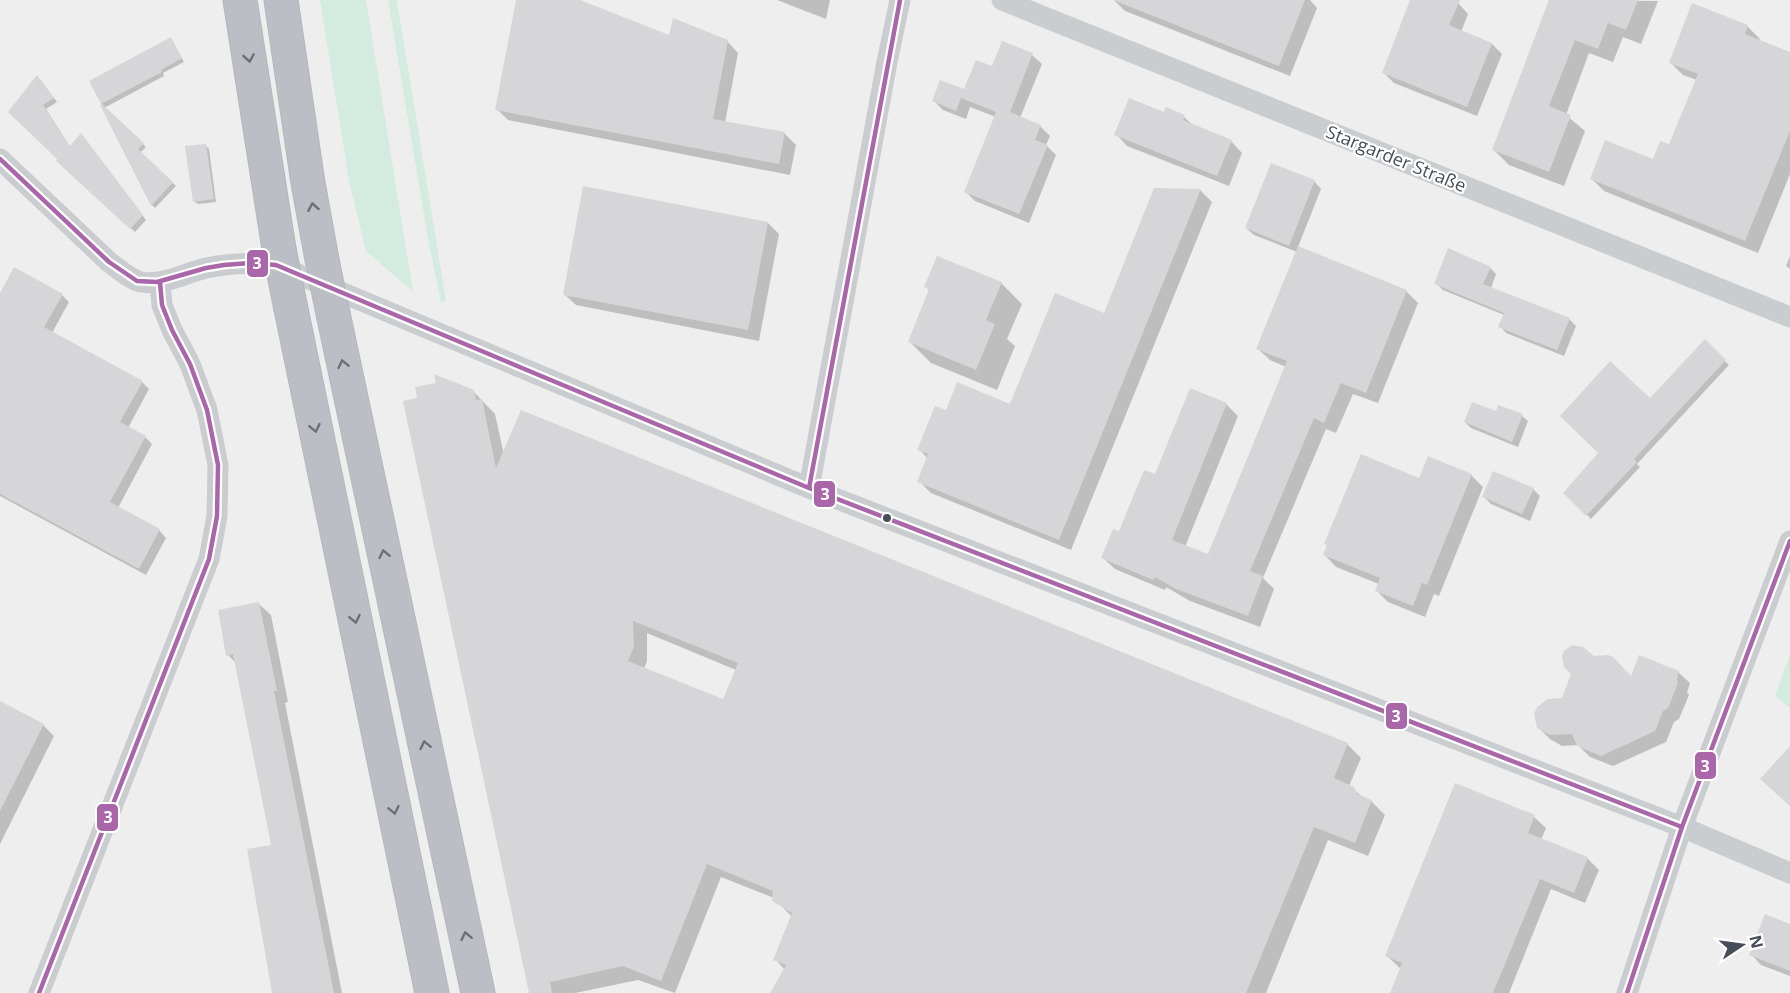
<svg xmlns="http://www.w3.org/2000/svg" width="1790" height="993" font-family="'Open Sans',sans-serif">
<style>
.green{fill:#d4ece0}
.shadow{fill:#0003;fill-rule:evenodd}
.building{fill:#d6d6d8;fill-rule:evenodd}
.lines{fill:none;stroke-linecap:round;stroke-linejoin:round}
.highway-casing{stroke:#b4b7bd;stroke-width:35}
.street{stroke:#cacdcf;stroke-width:21}
.highway{stroke:#bbbec4;stroke-width:33}
.highway-bridge-casing{stroke:#b4b7bd;stroke-width:35;stroke-linecap:butt}
.highway-bridge{stroke:#bbbec4;stroke-width:33}
.bus-1-casing{stroke:#fff;stroke-width:9}
.bus-1{stroke:#a967aa;stroke-width:4.5}
.oneway{stroke:#6a7079}
.bus-dot{fill:#474e59;stroke:#fff;stroke-width:2}
.labels{text-anchor:middle;stroke-width:4.5;stroke-linejoin:round;paint-order:stroke}
.street-label{font-size:18px;fill:#474e59;stroke:#fff}
.line-badge{stroke:#fff;stroke-width:2}
.badge-label{font-size:16px;text-anchor:middle;font-weight:bold;fill:#fff}
</style>
<rect width="100%" height="100%" fill="#efeeee"/>
<path class="green" d="M320,0H366L413,292L366,251L349,181Z
M388,0H397L446,301L441,303L429,245Z
M1790,654V708L1775,696Z"/>
<path class="shadow" d="M518,0H576L670,37L727,41L738,53L725,123L785,134L796,145L790,175L508,120L497,109Z
M777,0H830L826,19Z
M1114,0H1310L1317,8L1290,76L1125,11Z
M1412,0H1449L1458,3L1468,14L1461,32L1492,44L1502,54L1477,116L1394,83L1384,73Z
M1551,0L1658,1L1641,44L1623,37L1613,62L1589,53L1566,115L1585,131L1564,186L1509,165L1494,150Z
M1747,26L1760,39L1759,41L1790,53V174L1758,253L1604,191L1592,179L1653,161L1670,146L1697,80L1683,75L1670,62Z
M171,39L184,62L163,73L164,76L104,108L146,147L140,153L176,186L155,208L152,205L91,82Z
M1003,43L1032,55L1042,64L1020,118L1040,126L1050,136L1046,145L1056,155L1029,223L975,201L966,192L996,117L970,107L966,119L943,110L934,101L965,91L993,68Z
M41,81L57,102L46,109L70,147L85,139L146,220L135,232L62,165L59,159L10,112Z
M1164,114L1184,117L1194,126L1231,141L1242,153L1229,186L1127,146L1116,134Z
M205,145L209,149L216,202L198,204L194,201Z
M1314,181L1321,189L1298,247L1406,291L1418,303L1378,403L1353,394L1336,433L1326,429L1263,578L1274,589L1260,627L1190,601L1166,587L1165,590L1115,569L1103,558L1156,476L1226,404L1238,416L1185,547L1208,556L1286,367L1270,360L1258,349L1297,252L1254,235L1246,228Z
M1200,190L1212,202L1071,550L931,493L919,481L928,459L919,449L1011,406L1105,314Z
M768,223L779,234L759,341L576,305L564,294Z
M1790,256V269L1786,266Z
M1490,268L1496,274L1491,288L1569,319L1576,326L1564,356L1506,333L1500,326L1504,315L1443,290L1436,283Z
M1001,283L1022,304L1007,339L1015,346L997,390L931,363L910,342L930,291L926,287Z
M62,295L69,302L52,333L142,382L149,389L128,428L145,437L152,444L118,508L159,530L166,538L146,575L0,496V296Z
M1705,341L1729,365L1637,464L1640,467L1591,519L1565,493Z
M473,391L495,414L504,455L1347,744L1361,758L1349,786L1364,798L1371,801L1385,815L1368,856L1328,840L1266,993H778L785,970L775,959L792,917L774,898L721,877L675,993L638,980L575,993H530ZM647,633L736,670L724,701L644,669L647,661Z
M1497,413L1522,416L1528,421L1518,447L1471,428L1465,422Z
M1471,475L1483,487L1439,596L1434,594L1425,617L1388,602L1376,590L1379,584L1336,567L1325,555L1420,480Z
M1533,489L1540,496L1530,521L1491,504L1484,497Z
M259,604L271,615L288,702L285,703L342,993H274L273,846L237,664L228,655Z
M1593,657L1632,678L1678,672L1690,683L1687,692L1689,695L1679,719L1674,722L1666,742L1613,766L1590,757L1578,745L1562,746L1550,739L1538,727L1563,699Z
M0,703L43,725L54,736L0,844Z
M1534,817L1546,828L1541,840L1588,859L1599,870L1585,903L1551,889L1509,993H1391L1401,969L1387,956Z
M1790,926V976L1761,965L1751,954Z"/>
<path class="building" d="M516,0H580L669,35L673,18L728,40L713,119L785,132L779,164L495,110Z
M1113,0H1305L1279,66Z
M1410,0H1460L1449,25L1492,43L1467,107L1382,73Z
M1549,0H1638L1626,30L1608,23L1598,49L1575,40L1549,106L1571,115L1549,172L1492,150Z
M1692,3L1748,25L1745,34L1790,52V131L1745,241L1590,179L1605,140L1653,159L1660,141L1669,144L1698,74L1669,63Z
M171,37L182,58L161,70L162,72L101,104L89,81Z
M1002,41L1033,53L1010,112L1041,125L1035,140L1048,145L1019,214L964,192L996,112L961,98L956,111L932,101L940,80L964,89L976,60L992,66Z
M37,75L54,98L43,105L70,146L81,133L143,215L130,229L56,161L57,159L8,112Z
M1129,98L1164,112L1166,107L1185,115L1183,120L1232,140L1217,176L1114,135Z
M102,104L144,143L138,149L173,182L151,206L100,105Z
M206,144L214,199L193,202L185,146Z
M1271,163L1315,180L1289,246L1245,228Z
M583,186L768,222L748,330L563,295Z
M1154,188L1201,189L1059,540L917,482L928,454L917,450L935,406L946,410L957,382L1010,404L1055,293L1104,313Z
M1298,246L1407,290L1366,393L1341,383L1324,423L1314,418L1250,571L1263,576L1248,616L1176,589L1155,577L1153,580L1101,558L1113,529L1119,531L1144,470L1155,474L1190,388L1227,403L1172,540L1208,554L1287,361L1256,349Z
M1448,248L1491,267L1483,284L1570,318L1557,350L1498,327L1504,313L1434,284Z
M937,256L1002,282L986,320L995,324L976,370L908,342L929,289L924,287Z
M14,267L63,294L44,327L143,381L120,422L146,436L110,502L160,529L139,569L0,494V293Z
M1705,339L1726,360L1634,459L1637,462L1586,516L1563,493L1598,453L1560,416L1610,361L1650,398Z
M434,374L474,390L476,400L482,399L496,468L521,410L1348,743L1334,778L1354,787L1357,794L1372,800L1355,843L1314,827L1246,993H770L786,965L773,960L792,913L772,901L773,891L707,864L661,981L623,966L550,982L552,993H529L403,401L417,398L415,387L436,383ZM633,621L738,663L723,699L628,661L634,647Z
M1472,402L1496,411L1498,405L1523,414L1512,442L1464,422Z
M1361,454L1419,478L1428,456L1472,474L1427,585L1422,583L1413,606L1375,591L1380,578L1323,555L1327,545L1324,544Z
M1493,471L1534,488L1522,514L1482,497Z
M259,602L277,691H274L334,993H272L247,849L271,845L233,654L226,656L218,610Z
M1572,645L1583,647L1594,656L1608,655L1613,657L1631,676L1639,655L1679,671L1677,680L1678,683L1668,708L1663,711L1655,731L1601,756L1577,746L1572,734L1550,735L1537,728L1534,714L1537,707L1548,699L1562,698L1571,674L1564,667L1562,656L1564,651Z
M0,701L44,724L0,811Z
M1790,746V806L1760,779Z
M1455,783L1535,815L1528,833L1588,857L1574,893L1540,879L1493,993H1390L1402,963L1385,956Z
M1765,914L1790,924V971L1749,955Z"/>
<g class="lines">
<defs>
<path id="highway" d="M240,0L279,249
M281,0L308,183L323,265
M291,309L432,993
M334,318L478,993"/>
</defs>
<use href="#highway" class="highway-casing"/>
<path class="street" d="M1002,0L1790,317
M0,159L109,262C119,269 129,279 141,282C163,286 185,273 206,268C230,263 252,262 276,265L809,488L1682,827L1790,873
M809,488L887,62L900,0
M39,993L209,559L217,516L218,465L207,410L190,364L172,330L162,305L160,282
M1627,993L1682,827L1790,541"/>
<use href="#highway" class="highway"/>
<defs>
<path id="highway-bridge" d="M279,249L291,309
M323,265L334,318"/>
</defs>
<use href="#highway-bridge" class="highway-bridge-casing"/>
<use href="#highway-bridge" class="highway-bridge"/>
<defs>
<path id="bus-1" d="M0,159L109,262L137,281L157,282L206,268L224,265L250,263L276,265L809,488L1682,827
M809,488L900,0
M39,993L209,559L217,516L218,465L207,410L190,364L172,330L162,305L160,282
M1627,993L1682,827L1790,541"/>
</defs>
<use href="#bus-1" class="bus-1-casing"/>
<use href="#bus-1" class="bus-1"/>
</g>
<defs><path id="oneway-chevron" d="M-2-3.5L2.5 0L-2 3.5" fill="none" stroke-width="1.6" stroke-linecap="round" stroke-linejoin="round" transform="scale(1.5)"/></defs>
<g class="oneway">
<use href="#oneway-chevron" transform="translate(249 58) rotate(81)"/>
<use href="#oneway-chevron" transform="translate(313 207) rotate(-100)"/>
<use href="#oneway-chevron" transform="translate(343 364) rotate(-102)"/>
<use href="#oneway-chevron" transform="translate(315 428) rotate(78)"/>
<use href="#oneway-chevron" transform="translate(384 554) rotate(-102)"/>
<use href="#oneway-chevron" transform="translate(355 619) rotate(78)"/>
<use href="#oneway-chevron" transform="translate(425 745) rotate(-102)"/>
<use href="#oneway-chevron" transform="translate(394 810) rotate(78)"/>
<use href="#oneway-chevron" transform="translate(466 936) rotate(-102)"/>
</g>
<circle class="bus-dot" cx="887" cy="518" r="5"/>
<g class="labels">
<g class="street-label">
<text transform="translate(1396 159) rotate(22)" y="6">Stargarder Straße</text>
</g>
</g>
<g class="line-badge">
<rect x="246" y="249" width="23" height="29" rx="6" fill="#a967aa"/>
<rect x="813" y="480" width="23" height="28" rx="6" fill="#a967aa"/>
<rect x="1385" y="702" width="23" height="28" rx="6" fill="#a967aa"/>
<rect x="1694" y="751" width="23" height="29" rx="6" fill="#a967aa"/>
<rect x="96" y="803" width="23" height="29" rx="6" fill="#a967aa"/>
</g>
<g class="badge-label">
<text x="257" y="269">3</text>
<text x="825" y="500">3</text>
<text x="1396" y="722">3</text>
<text x="1705" y="772">3</text>
<text x="108" y="823">3</text>
</g>
<g transform="translate(1742 945) rotate(77)" stroke="#ffffff" stroke-width="4.5" paint-order="stroke">
<path d="M0-4.5L10 22L0 15L-10 22Z" fill="#474e59"/>
<text y="-9" font-size="16" font-weight="bold" text-anchor="middle" fill="#474e59">N</text>
</g>
</svg>
